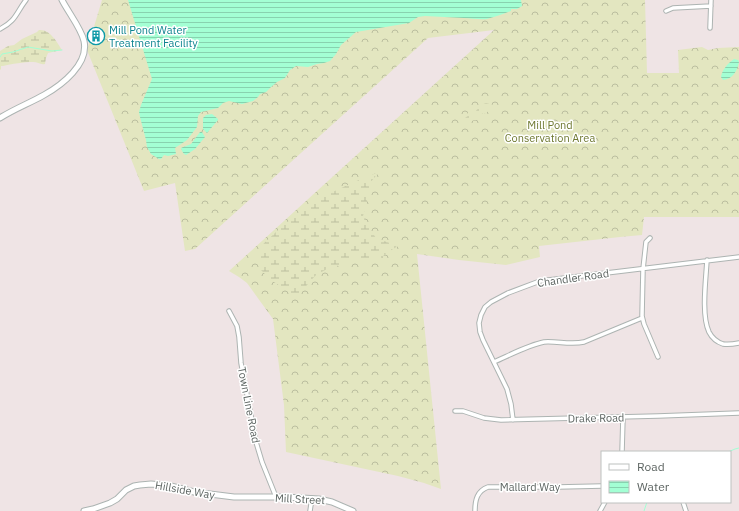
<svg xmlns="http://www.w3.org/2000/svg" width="739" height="511" font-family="'IBM Plex Sans',sans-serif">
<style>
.forest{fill:url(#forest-crowns)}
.wetland{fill:url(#wetland-marsh)}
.water{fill:url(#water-rules)}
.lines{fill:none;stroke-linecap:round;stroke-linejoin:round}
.stream{stroke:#a3ffd4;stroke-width:1}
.street-casing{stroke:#adb4b2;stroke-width:5.5}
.secondary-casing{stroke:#acb4b2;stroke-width:7}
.street{stroke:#fff;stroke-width:3.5}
.secondary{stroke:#fff;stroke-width:5}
.labels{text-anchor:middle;stroke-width:3;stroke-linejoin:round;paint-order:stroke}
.culture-label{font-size:11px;fill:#0d838f;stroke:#fff;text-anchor:start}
.park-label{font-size:11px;fill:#6e7830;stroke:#fff}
.street-label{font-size:11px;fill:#5c6461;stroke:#fff}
</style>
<defs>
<pattern id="forest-crowns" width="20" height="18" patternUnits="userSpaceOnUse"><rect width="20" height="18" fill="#e3e6c0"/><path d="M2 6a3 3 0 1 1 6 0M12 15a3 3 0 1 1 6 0" fill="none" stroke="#bbbe9f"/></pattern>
<pattern id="wetland-marsh" width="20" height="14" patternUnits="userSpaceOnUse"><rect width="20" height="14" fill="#e3e6c0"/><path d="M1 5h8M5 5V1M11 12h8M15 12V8" fill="none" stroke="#bbbe9f"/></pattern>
<pattern id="water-rules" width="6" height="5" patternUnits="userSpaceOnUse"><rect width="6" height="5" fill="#a3ffd4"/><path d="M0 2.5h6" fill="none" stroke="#88d2af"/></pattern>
</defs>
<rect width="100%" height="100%" fill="#efe4e5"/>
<path class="forest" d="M102,0H645L647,73H679L678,50L702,47L708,50L718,48L739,47V217H644L642,235L620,237L539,246L540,257L506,265L459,260L417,254L441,489L424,483L398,476L286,452L284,405L273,319L247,283L239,277L229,271L494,30L428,38L195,249L185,251L175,183L144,191L87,50Z"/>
<path class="wetland" d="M39,30C50,29 57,42 62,50L48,53L46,58L45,64C40,65 38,62 33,62C25,62 11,64 3,66H1V69L0,70V51L8,46L14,45L22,39L37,32Z
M486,103L493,105L494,106L486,113L481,114L476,120L462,122L461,121L469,115L467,113L475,112L481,105Z
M379,172L370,183L368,197L363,216L366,224L376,238L398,246L385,254L381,259L365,261L350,259L340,265L325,270L315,276L300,293H291L271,280L260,269L259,248L276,232L311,202L363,178Z"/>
<path class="water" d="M128,0H521L522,6L517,9H511V11C503,14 495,17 487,19C479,20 471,18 464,18C451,17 438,17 425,16L418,17L409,23L356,32L341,45L336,54L330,61L324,63L317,64L308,67L296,66L290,70L285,78L277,82L271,87L266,92L260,94L258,97L253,101L242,104L229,101L223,103L218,108L201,112L198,116L197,127L187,140L175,148L176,154L168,156L164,155L161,159H159L151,154L147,147L146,140L140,117L139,112L141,105L152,79Z
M734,59L738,60L739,62C737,71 733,79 723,80L721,77C722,70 728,63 734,59Z
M212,114L218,119V120L207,133L203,129V118L206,115Z
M200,132H202L205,137L195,149L186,155L184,154L182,151L181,148L191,144Z"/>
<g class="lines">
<path class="stream" d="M0,57L2,54L13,52L28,47L52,51L62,50
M728,452L735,449L739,448
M644,511L647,502"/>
<defs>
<path id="street" d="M666,11L673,8L711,6
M710,28L711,0
M0,29C16,21 16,13 26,0
M650,238L646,242L643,269L642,316L644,324L658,357
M707,260C706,279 701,315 709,332C712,338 717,342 723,344C729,345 734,344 739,343
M229,311L237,326L239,337L241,363L256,442L262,462L276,497
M494,362C508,356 528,345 544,342C557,341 571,345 584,342L642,318
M455,411H463L484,418L501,420L658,416L739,413
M513,420L511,404L507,389L483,340L480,332L479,323L481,315L485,307L491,302L508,293L540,281L739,257
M622,452L623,417
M683,502L686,511
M310,511L312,498
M475,511C475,500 477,491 488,487H558L602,486
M600,511L605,502"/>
<path id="secondary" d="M0,118C14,109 30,103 44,95C62,85 89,64 84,41C81,28 68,12 62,0
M84,511L93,509L110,503L117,499L126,490L134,486L140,485L151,484L171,486L194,492L234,497H285L319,499L332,502L353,511"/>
</defs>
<use href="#street" class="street-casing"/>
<use href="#secondary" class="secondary-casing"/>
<use href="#street" class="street"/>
<use href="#secondary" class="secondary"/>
</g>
<defs>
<symbol id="building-ring" viewBox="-11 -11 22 22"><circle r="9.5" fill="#fff" stroke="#0f9aa8" stroke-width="1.5"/><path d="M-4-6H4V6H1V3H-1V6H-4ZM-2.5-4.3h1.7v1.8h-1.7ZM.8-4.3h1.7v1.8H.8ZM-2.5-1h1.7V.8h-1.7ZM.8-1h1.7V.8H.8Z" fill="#0f9aa8"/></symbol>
</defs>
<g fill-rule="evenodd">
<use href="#building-ring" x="86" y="26" width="20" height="20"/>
</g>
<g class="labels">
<g class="culture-label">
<text x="109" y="34">Mill Pond Water<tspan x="109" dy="13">Treatment Facility</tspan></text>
</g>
<g class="park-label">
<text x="550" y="129">Mill Pond<tspan x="550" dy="13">Conservation Area</tspan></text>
</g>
<g class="street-label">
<text transform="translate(573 278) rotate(-8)" y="4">Chandler Road</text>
<text transform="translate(249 405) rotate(79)" y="4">Town Line Road</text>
<text transform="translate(596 418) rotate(-1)" y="4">Drake Road</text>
<text x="530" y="491">Mallard Way</text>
<text transform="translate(185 490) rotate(10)" y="4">Hillside Way</text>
<text transform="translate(300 499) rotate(3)" y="4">Mill Street</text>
</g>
</g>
<rect x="601" y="451" width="130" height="52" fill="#ffffff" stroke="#bec1c0"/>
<rect x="609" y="464" width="20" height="6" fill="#ffffff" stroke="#bec1c0"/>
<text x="637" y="471" font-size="12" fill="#5c6461">Road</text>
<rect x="609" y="481" width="20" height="12" fill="url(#water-rules)" stroke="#bec1c0"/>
<text x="637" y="491" font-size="12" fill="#5c6461">Water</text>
</svg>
